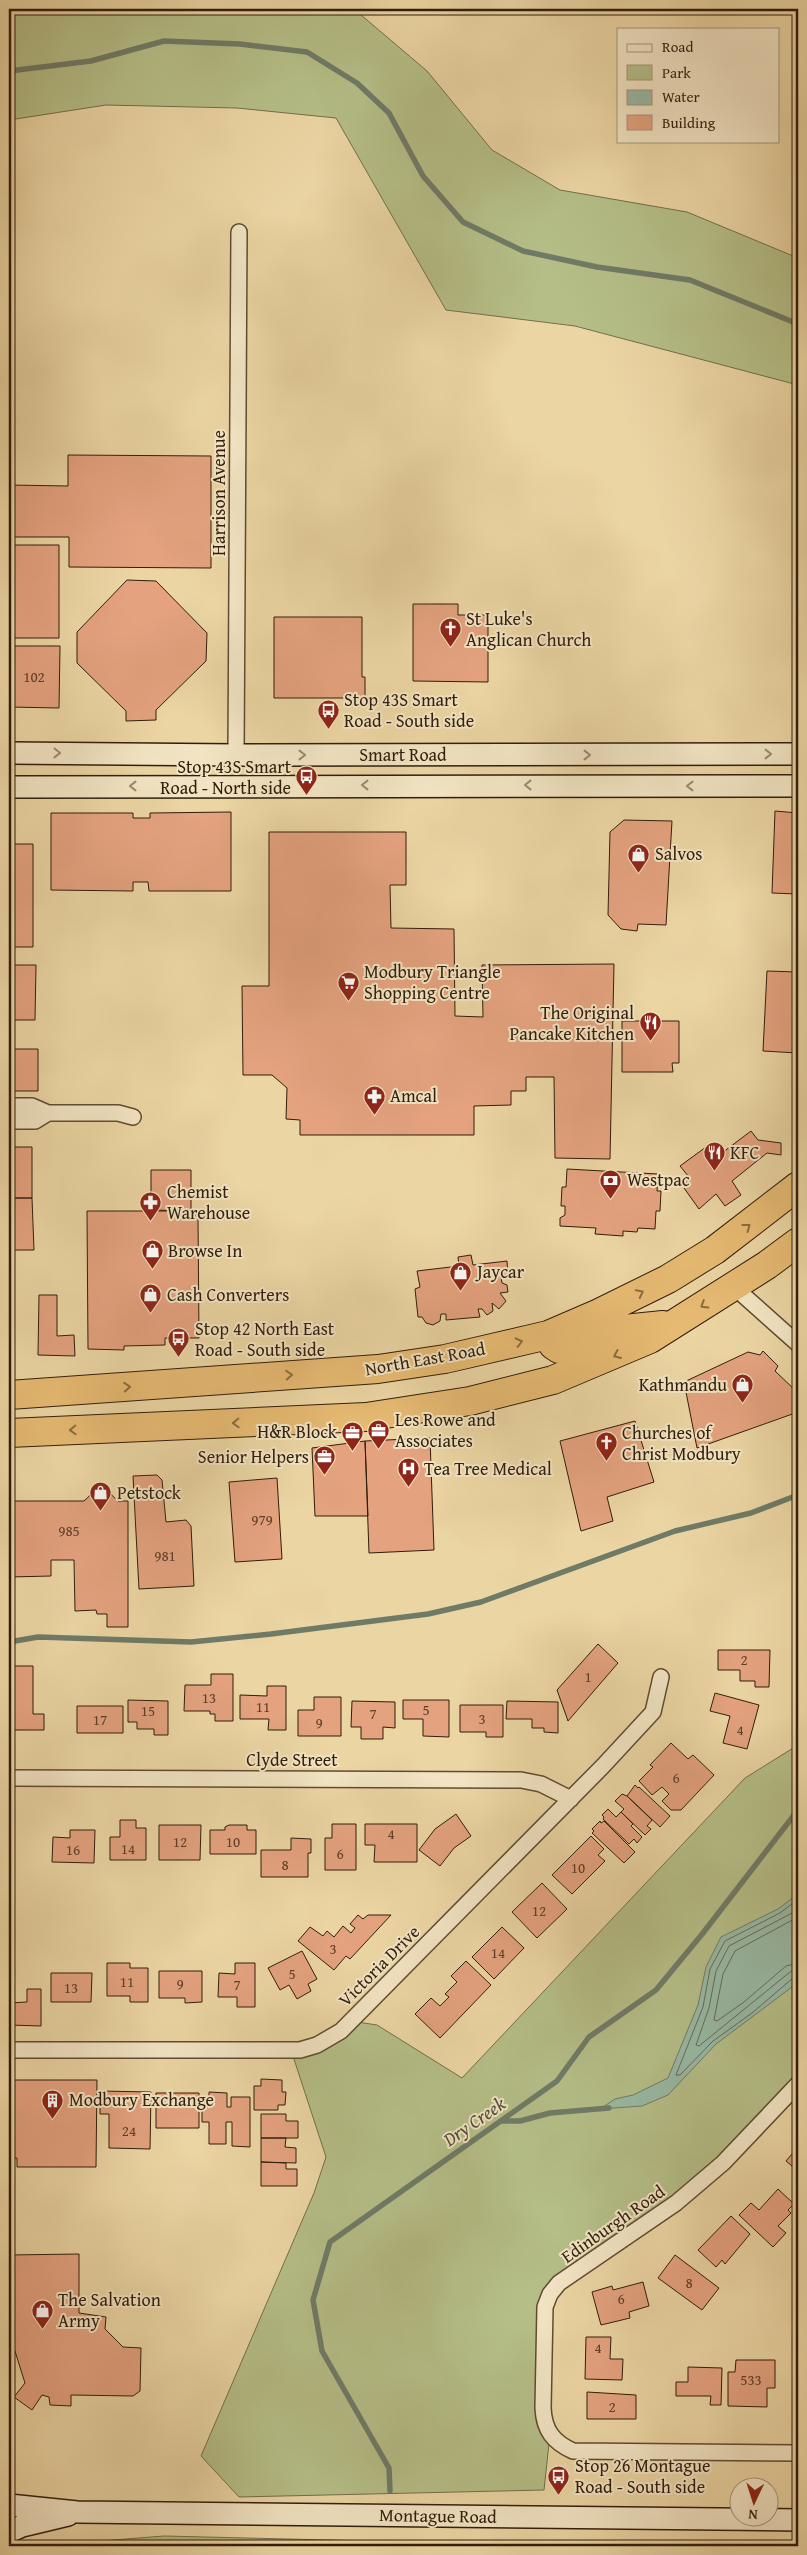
<svg xmlns="http://www.w3.org/2000/svg" width="807" height="2555" font-family="'Gentium Book Plus',serif">
<style>
.green{fill:#b5be87;stroke:#736e4a}
.water{fill:#98b9a4;stroke:#6f7b67}
.lines{fill:none;stroke-linecap:round;stroke-linejoin:round}
.shore{stroke:#646b58;stroke-width:1}
.stream{stroke:#6f7b67;stroke-width:5.5}
.building{fill:#e4a27f;stroke:#311d0c}
.street-casing{stroke:#604b32;stroke-width:18}
.secondary-casing{stroke:#311d0c;stroke-width:24}
.highway-casing{stroke:#311d0c;stroke-width:30}
.street{stroke:#f2e4c3;stroke-width:15}
.secondary{stroke:#f2e4c3;stroke-width:21}
.highway{stroke:#e6ba72;stroke-width:28}
.oneway{stroke:#9b8a71}
.oneway2{stroke:#8c6c3f}
.labels{text-anchor:middle;stroke-width:4;stroke-linejoin:round;paint-order:stroke}
.number-label{font-size:15px;fill:#5e3e29}
.street-label{font-size:18px;fill:#311d0c;stroke:#f2e4c3}
.poi-label{font-size:18px;fill:#311d0c;stroke:#f2e4c3;text-anchor:start}
.water-label{font-size:19px;font-style:italic;fill:#504c3a;stroke:#f2e4c3}
</style>
<rect width="100%" height="100%" fill="#ebd5a3"/>
<filter id="stains"><feTurbulence type="fractalNoise" baseFrequency=".004" numOctaves="4"/><feColorMatrix values="0 0 0 0 .2 0 0 0 0 .09 0 0 0 0 .02 0 0 0 .5 -.17"/></filter>
<radialGradient id="worn" r=".72"><stop offset=".6" stop-color="#630" stop-opacity="0"/><stop offset="1" stop-color="#630" stop-opacity=".3"/></radialGradient>
<path class="green" d="M9,9H354L427,71L492,150L560,190L687,212L798,258V385L575,326L446,310L336,118L237,108L106,105L9,120Z
M798,1745V2083L768,2115L637,2231L550,2294V2434L544,2490L239,2497L201,2456L314,2193L326,2157L291,2050L351,2021L377,2025L462,2078L745,1778Z
M164,2536L370,2541L566,2542V2546H37Z"/>
<path class="water" d="M794,1897L798,1900V1979L792,1987L716,2044L668,2095L642,2106L600,2109L615,2099L633,2095L668,2078L698,2005L706,1967L721,1937L778,1909Z"/>
<g class="lines">
<path class="shore" d="M798,1903H793L780,1913L725,1941L710,1969L703,2007L676,2075H680L713,2041L752,2013L793,1978L798,1977
M798,1910L729,1946L716,1971L709,2008L696,2045L699,2046L790,1972L798,1970
M798,1917L735,1951L723,1974L714,2020L717,2021L744,2002L786,1966L798,1963"/>
<path class="stream" d="M9,71L91,61L164,41L240,44L307,52L357,83L389,113L423,176L463,222L523,251L597,267L690,280L798,324
M9,1642L38,1637L191,1642L271,1634L428,1614L481,1602L675,1531L751,1513L798,1495
M501,2121H520L550,2113L609,2108
M390,2491L389,2468L322,2351L313,2300L330,2242L557,2081L589,2037L656,1990L703,1933L798,1810"/>
</g>
<path class="building" d="M68,455L211,456V568L69,567V537H9V485L68,486Z
M9,545H59V638H9Z
M127,580L156,581L207,633L206,661L156,710V720L126,721V711L77,663V632Z
M413,604H458V615H488V682L413,681Z
M274,617H362V677H365V698H274Z
M9,646H60L59,708L9,707Z
M775,811L798,813V894L772,893Z
M231,812V891H149L148,882H133V891L51,890V813H133V818H150V813Z
M624,820L672,821L666,925L638,924L637,931L621,929L608,915L610,832Z
M269,832H406V885H390L391,928L454,929L455,1016L483,1017L482,965L614,964L610,1159L555,1158L554,1077H526V1091H511V1105L474,1106V1135H300V1120L286,1119L287,1088L272,1075H243L242,986H269Z
M9,844H33V947H9Z
M9,965H36L35,1020H9Z
M767,971L798,972V1053L763,1051Z
M622,1021H679V1063H672L673,1072H622Z
M9,1049H38V1091H9Z
M751,1131L758,1140L781,1143V1155L767,1153L732,1181L741,1195L725,1206L716,1194L699,1209L684,1188L688,1185L685,1181L689,1177L680,1166L706,1147L714,1159Z
M9,1147H32V1198H9Z
M567,1169L658,1174L657,1191H661L660,1211H656L655,1229L638,1228L637,1232L623,1231V1236L595,1234L596,1228L560,1226V1218L565,1215V1206H561L562,1187H566Z
M151,1170H191V1211L151,1210Z
M9,1198H32L34,1250H9Z
M87,1211H191V1215H198L199,1338H165V1345L124,1346V1350L88,1349Z
M471,1255L473,1265L507,1261L508,1277H501L502,1283L507,1285L508,1292L500,1293L506,1301L499,1309L492,1303L493,1311L487,1315L482,1309H478L480,1317L446,1320V1314H441L440,1321L433,1325L426,1323L422,1317H418L415,1289L420,1287L417,1271L459,1266L458,1257Z
M9,1278H12L13,1326H9Z
M39,1295H57V1336L74,1335L75,1356L38,1355Z
M763,1351L778,1366L775,1371L796,1391L798,1412L697,1448L684,1382L748,1352L760,1355Z
M635,1421L654,1482L607,1497L613,1521L581,1531L560,1441Z
M430,1438L434,1550L369,1553L365,1441Z
M365,1441L368,1516H315L312,1448Z
M157,1475L162,1480L166,1522L186,1520L191,1526L194,1586L139,1589L133,1476Z
M277,1478L282,1559L235,1562L229,1482Z
M101,1485L118,1501H128V1627H107V1614H97L96,1610L75,1611L74,1560H51V1576L9,1577V1501H84Z
M598,1644L618,1663L568,1721L557,1690Z
M718,1650H770L769,1687H755V1681H740V1670H718Z
M9,1666H33V1714H44V1730H9Z
M211,1674H233V1721H215V1714H210V1711H184L185,1685H211Z
M267,1686H286V1730H268L269,1719H240V1695L267,1696Z
M715,1693L759,1705L747,1749L723,1743L730,1716L710,1711Z
M314,1697H341V1736H298V1710H314Z
M128,1700L168,1701V1735H154V1729H137V1722H128Z
M403,1700H449V1737L423,1736V1719H403Z
M352,1701L395,1702V1728L383,1727V1739H361V1727H351Z
M507,1701L558,1702V1733L544,1732V1728H532V1719H506Z
M460,1705H503V1737H486V1732H460Z
M77,1706H123V1733H77Z
M671,1743L688,1759L693,1755L714,1775L681,1810H671L662,1801L669,1794L662,1787L652,1795L639,1781L653,1767L650,1765Z
M635,1785L638,1788L639,1787L670,1816L660,1827L627,1796Z
M622,1794L627,1796L652,1820L647,1826L651,1829L645,1835L621,1812L624,1809L615,1801Z
M608,1809L616,1817L621,1812L633,1824L631,1826L642,1837L637,1843L634,1839L629,1844L603,1819L604,1817L602,1815Z
M456,1814L471,1836L454,1848L440,1866L419,1850L435,1829Z
M120,1820H136V1828H146V1860H110V1837H120Z
M600,1821L601,1823L604,1821L635,1852L624,1863L592,1833L594,1831L592,1829Z
M332,1824H356V1870H325V1838H332Z
M365,1824H417V1862H374L375,1845H365Z
M159,1825H201L200,1860H159Z
M229,1825H247V1830H256V1854H210V1830H225V1827Z
M70,1830H95L94,1863L52,1862L53,1837L70,1838Z
M591,1836L604,1849L598,1855L605,1861L572,1894L552,1875Z
M291,1838L311,1839V1853H308V1877H261V1850H291Z
M542,1883L567,1909L537,1938L512,1912Z
M358,1915L363,1919L368,1915H391L350,1959L346,1956L334,1970L298,1941L310,1927L323,1936L327,1931L334,1937L343,1926L351,1933L355,1928L350,1924Z
M502,1927L524,1948L494,1979L472,1957Z
M302,1951L317,1979L308,1984L311,1991L297,1999L289,1985L280,1990L268,1968Z
M466,1961L491,1985L440,2038L415,2014L431,1998L440,2006L449,1997L445,1994L457,1982L451,1976Z
M107,1963H130V1968H148V2002H130V1996H107Z
M235,1963H255V2007H237V1997H218L219,1973L235,1974Z
M159,1971H202V2002L185,2003V1998H159Z
M51,1973H92L91,2002H51Z
M27,1989H41V2026L9,2025V2003L27,2002Z
M261,2079L282,2080V2092H286L285,2105H278V2110H254V2086H261Z
M9,2080H97L96,2167H17V2158H9Z
M100,2091L151,2092L150,2149L109,2148V2114H100Z
M209,2092L227,2093V2107H231V2097H250V2147L232,2146V2122H226V2144H209V2122H202V2107H209Z
M156,2093H199V2128H156Z
M261,2114H286V2121H298V2138H261Z
M261,2138H286L285,2147L296,2148V2163L261,2162Z
M798,2147V2181L794,2175L798,2171L786,2161Z
M261,2162L286,2163V2169H297V2186H261Z
M9,2186H14V2212H9Z
M778,2189L794,2204L788,2210L791,2213L778,2226L786,2233L773,2247L739,2215L751,2203L759,2210Z
M731,2216L750,2234L725,2264L722,2260L716,2267L698,2250Z
M79,2254V2313L106,2317L105,2329L123,2347L141,2348L140,2391L133,2396L71,2395V2406L50,2405L49,2397L42,2395L32,2410L14,2397L25,2383L9,2332V2255Z
M675,2255L719,2288L702,2310L658,2278Z
M643,2282L649,2306L629,2312L630,2318L601,2325L592,2292L612,2286L613,2290Z
M586,2337H611L610,2359H623L622,2380L585,2379Z
M736,2360H775V2388H767V2407L728,2406V2372H735Z
M688,2367L722,2368L721,2405H710L711,2396H676V2382H688Z
M587,2392L636,2395V2419H587Z"/>
<g class="lines">
<defs>
<path id="street" d="M236,755L239,232
M9,1106H32L48,1113H118L133,1117
M9,1121H35L48,1113
M733,1286L798,1344
M9,1778L521,1780L541,1784L571,1799
M9,2050H300L317,2045L341,2031L603,1766L653,1712L661,1677
M798,2084L723,2163L676,2203L559,2283L550,2294L545,2307L543,2408C544,2430 553,2442 573,2451L798,2453"/>
<path id="secondary" d="M9,753L236,755L798,754
M9,787L798,786
M9,2505L77,2512L798,2520
M9,2532L22,2526L68,2515"/>
<path id="highway" d="M548,1335L553,1345L559,1349L585,1344L624,1329L663,1325
M9,1395L378,1369L445,1359L548,1335L599,1313L668,1279L715,1250L798,1186
M9,1433L366,1417L470,1401L553,1380L650,1339L767,1265L798,1242"/>
</defs>
<use href="#street" class="street-casing"/>
<use href="#secondary" class="secondary-casing"/>
<use href="#highway" class="highway-casing"/>
<use href="#street" class="street"/>
<use href="#secondary" class="secondary"/>
<use href="#highway" class="highway"/>
</g>
<defs><path id="oneway-chevron" d="M-2-3.5L2.5 0L-2 3.5" fill="none" stroke-width="1.6" stroke-linecap="round" stroke-linejoin="round" transform="scale(1.25)"/></defs>
<g class="oneway">
<use href="#oneway-chevron" transform="translate(57 753) rotate(1)"/>
<use href="#oneway-chevron" transform="translate(768 754)"/>
<use href="#oneway-chevron" transform="translate(302 755)"/>
<use href="#oneway-chevron" transform="translate(587 755)"/>
<use href="#oneway-chevron" transform="translate(365 785) rotate(180)"/>
<use href="#oneway-chevron" transform="translate(528 785) rotate(-180)"/>
<use href="#oneway-chevron" transform="translate(133 786) rotate(180)"/>
<use href="#oneway-chevron" transform="translate(690 786) rotate(-180)"/>
</g>
<g class="oneway2">
<use href="#oneway-chevron" transform="translate(747 1227) rotate(-37)"/>
<use href="#oneway-chevron" transform="translate(640 1293) rotate(-27)"/>
<use href="#oneway-chevron" transform="translate(704 1305) rotate(148)"/>
<use href="#oneway-chevron" transform="translate(519 1342) rotate(-14)"/>
<use href="#oneway-chevron" transform="translate(617 1355) rotate(156)"/>
<use href="#oneway-chevron" transform="translate(289 1375) rotate(-4)"/>
<use href="#oneway-chevron" transform="translate(127 1387) rotate(-4)"/>
<use href="#oneway-chevron" transform="translate(236 1423) rotate(178)"/>
<use href="#oneway-chevron" transform="translate(73 1430) rotate(178)"/>
</g>
<defs>
<symbol id="church-pin" viewBox="-11 -11 22 30"><path d="M0 17L-7.5 6A9.5 9.5 0 1 1 7.5 6Z" fill="#8f2418" stroke="#f2e4c3"/><path d="M-1.2-6h2.4v3.5h3.3v2.4h-3.3V6h-2.4V-.1h-3.3v-2.4h3.3Z" fill="#fff"/></symbol>
<symbol id="bus-pin" viewBox="-11 -11 22 30"><path d="M0 17L-7.5 6A9.5 9.5 0 1 1 7.5 6Z" fill="#8f2418" stroke="#f2e4c3"/><path d="M-5-6H5V4H4V6H2V4H-2V6H-4V4H-5ZM-3.5-4V0h7V-4ZM-3.5 1.2v1.5H-2V1.2ZM2 1.2v1.5H3.5V1.2Z" fill="#fff"/></symbol>
<symbol id="shop-pin" viewBox="-11 -11 22 30"><path d="M0 17L-7.5 6A9.5 9.5 0 1 1 7.5 6Z" fill="#8f2418" stroke="#f2e4c3"/><path d="M-5-2.5h2.3a2.7 3.5 0 0 1 5.4 0H5L5.5 6h-11ZM-1.5-2.5h3a1.5 2.3 0 0 0-3 0Z" fill="#fff"/></symbol>
<symbol id="supermarket-pin" viewBox="-11 -11 22 30"><path d="M0 17L-7.5 6A9.5 9.5 0 1 1 7.5 6Z" fill="#8f2418" stroke="#f2e4c3"/><path d="M-6-5.5h2.5l.6 2H6L4.5 2H-2.5L-4.4-4H-6ZM-1.5 3.2a1.3 1.3 0 1 0 .1 0ZM3 3.2a1.3 1.3 0 1 0 .1 0Z" fill="#fff"/></symbol>
<symbol id="restaurant-pin" viewBox="-11 -11 22 30"><path d="M0 17L-7.5 6A9.5 9.5 0 1 1 7.5 6Z" fill="#8f2418" stroke="#f2e4c3"/><path d="M-5-6h1v4h1v-4h1v4h1v-4h1v5L-1.5 .5V6h-2V.5L-5-1ZM5-6V6H3V1.5H1.5Q1.5-4 5-6Z" fill="#fff"/></symbol>
<symbol id="pharmacy-pin" viewBox="-11 -11 22 30"><path d="M0 17L-7.5 6A9.5 9.5 0 1 1 7.5 6Z" fill="#8f2418" stroke="#f2e4c3"/><path d="M-2-6h4v4h4v4h-4v4h-4v-4h-4v-4h4Z" fill="#fff"/></symbol>
<symbol id="bank-pin" viewBox="-11 -11 22 30"><path d="M0 17L-7.5 6A9.5 9.5 0 1 1 7.5 6Z" fill="#8f2418" stroke="#f2e4c3"/><path d="M-6-4H6V4H-6ZM0-2.3a2.3 2.3 0 1 0 0 4.6a2.3 2.3 0 1 0 0-4.6Z" fill="#fff"/></symbol>
<symbol id="office-pin" viewBox="-11 -11 22 30"><path d="M0 17L-7.5 6A9.5 9.5 0 1 1 7.5 6Z" fill="#8f2418" stroke="#f2e4c3"/><path d="M-6-3h4V-5.5h4V-3h4V5H-6ZM-1-4.5V-3h2v-1.5ZM-6 0V1H6V0Z" fill="#fff"/></symbol>
<symbol id="hospital-pin" viewBox="-11 -11 22 30"><path d="M0 17L-7.5 6A9.5 9.5 0 1 1 7.5 6Z" fill="#8f2418" stroke="#f2e4c3"/><path d="M-5-5h3v3.5h4V-5h3V5h-3V1.5h-4V5h-3Z" fill="#fff"/></symbol>
<symbol id="building-pin" viewBox="-11 -11 22 30"><path d="M0 17L-7.5 6A9.5 9.5 0 1 1 7.5 6Z" fill="#8f2418" stroke="#f2e4c3"/><path d="M-4-6H4V6H1V3H-1V6H-4ZM-2.5-4.3h1.7v1.8h-1.7ZM.8-4.3h1.7v1.8H.8ZM-2.5-1h1.7V.8h-1.7ZM.8-1h1.7V.8H.8Z" fill="#fff"/></symbol>
</defs>
<g fill-rule="evenodd">
<use href="#church-pin" x="438" y="616" width="25" height="34"/>
<use href="#bus-pin" x="316" y="698" width="25" height="34"/>
<use href="#bus-pin" x="294" y="764" width="25" height="34"/>
<use href="#shop-pin" x="626" y="842" width="25" height="34"/>
<use href="#supermarket-pin" x="336" y="970" width="25" height="34"/>
<use href="#restaurant-pin" x="638" y="1010" width="25" height="34"/>
<use href="#pharmacy-pin" x="362" y="1084" width="25" height="34"/>
<use href="#restaurant-pin" x="702" y="1140" width="25" height="34"/>
<use href="#bank-pin" x="598" y="1168" width="25" height="34"/>
<use href="#pharmacy-pin" x="138" y="1190" width="25" height="34"/>
<use href="#shop-pin" x="140" y="1238" width="25" height="34"/>
<use href="#shop-pin" x="448" y="1260" width="25" height="34"/>
<use href="#shop-pin" x="138" y="1282" width="25" height="34"/>
<use href="#bus-pin" x="166" y="1326" width="25" height="34"/>
<use href="#shop-pin" x="730" y="1372" width="25" height="34"/>
<use href="#office-pin" x="366" y="1418" width="25" height="34"/>
<use href="#office-pin" x="340" y="1420" width="25" height="34"/>
<use href="#church-pin" x="594" y="1430" width="25" height="34"/>
<use href="#office-pin" x="312" y="1444" width="25" height="34"/>
<use href="#hospital-pin" x="396" y="1456" width="25" height="34"/>
<use href="#shop-pin" x="88" y="1480" width="25" height="34"/>
<use href="#building-pin" x="40" y="2088" width="25" height="34"/>
<use href="#shop-pin" x="30" y="2298" width="25" height="34"/>
<use href="#bus-pin" x="546" y="2464" width="25" height="34"/>
</g>
<g class="labels">
<g class="number-label">
<text x="34" y="682">102</text>
<text x="262" y="1525">979</text>
<text x="69" y="1536">985</text>
<text x="165" y="1561">981</text>
<text x="744" y="1665">2</text>
<text x="588" y="1682">1</text>
<text x="209" y="1703">13</text>
<text x="263" y="1712">11</text>
<text x="426" y="1715">5</text>
<text x="148" y="1716">15</text>
<text x="373" y="1719">7</text>
<text x="482" y="1724">3</text>
<text x="100" y="1725">17</text>
<text x="319" y="1728">9</text>
<text x="740" y="1735">4</text>
<text x="676" y="1783">6</text>
<text x="391" y="1839">4</text>
<text x="180" y="1847">12</text>
<text x="233" y="1847">10</text>
<text x="128" y="1854">14</text>
<text x="73" y="1855">16</text>
<text x="340" y="1859">6</text>
<text x="285" y="1870">8</text>
<text x="578" y="1873">10</text>
<text x="539" y="1916">12</text>
<text x="333" y="1954">3</text>
<text x="498" y="1958">14</text>
<text x="292" y="1979">5</text>
<text x="127" y="1987">11</text>
<text x="180" y="1989">9</text>
<text x="237" y="1990">7</text>
<text x="71" y="1993">13</text>
<text x="129" y="2136">24</text>
<text x="689" y="2288">8</text>
<text x="621" y="2304">6</text>
<text x="598" y="2353">4</text>
<text x="751" y="2385">533</text>
<text x="612" y="2412">2</text>
</g>
<g class="street-label">
<text transform="translate(219 493) rotate(-90)" y="6">Harrison Avenue</text>
<text x="403" y="761">Smart Road</text>
<text transform="translate(425 1359) rotate(-10)" y="6">North East Road</text>
<text x="292" y="1766">Clyde Street</text>
<text transform="translate(379 1966) rotate(-45)" y="6">Victoria Drive</text>
<text transform="translate(613 2224) rotate(-35)" y="6">Edinburgh Road</text>
<text transform="translate(438 2516) rotate(1)" y="6">Montague Road</text>
</g>
<g class="poi-label">
<text x="466" y="625">St Luke's<tspan x="466" dy="21">Anglican Church</tspan></text>
<text x="344" y="706">Stop 43S Smart<tspan x="344" dy="21">Road - South side</tspan></text>
<text x="291" y="773" text-anchor="end">Stop 43S Smart<tspan x="291" dy="21">Road - North side</tspan></text>
<text x="655" y="860">Salvos</text>
<text x="364" y="978">Modbury Triangle<tspan x="364" dy="21">Shopping Centre</tspan></text>
<text x="634" y="1019" text-anchor="end">The Original<tspan x="634" dy="21">Pancake Kitchen</tspan></text>
<text x="390" y="1102">Amcal</text>
<text x="730" y="1159">KFC</text>
<text x="627" y="1186">Westpac</text>
<text x="167" y="1198">Chemist<tspan x="167" dy="21">Warehouse</tspan></text>
<text x="168" y="1257">Browse In</text>
<text x="477" y="1278">Jaycar</text>
<text x="167" y="1301">Cash Converters</text>
<text x="195" y="1335">Stop 42 North East<tspan x="195" dy="21">Road - South side</tspan></text>
<text x="727" y="1391" text-anchor="end">Kathmandu</text>
<text x="395" y="1426">Les Rowe and<tspan x="395" dy="21">Associates</tspan></text>
<text x="337" y="1438" text-anchor="end">H&amp;R Block</text>
<text x="622" y="1439">Churches of<tspan x="622" dy="21">Christ Modbury</tspan></text>
<text x="309" y="1463" text-anchor="end">Senior Helpers</text>
<text x="424" y="1475">Tea Tree Medical</text>
<text x="117" y="1499">Petstock</text>
<text x="69" y="2106">Modbury Exchange</text>
<text x="58" y="2306">The Salvation<tspan x="58" dy="21">Army</tspan></text>
<text x="575" y="2472">Stop 26 Montague<tspan x="575" dy="21">Road - South side</tspan></text>
</g>
<g class="water-label">
<text transform="translate(474 2121) rotate(-35)" y="7">Dry Creek</text>
</g>
</g>
<rect width="807" height="2555" fill="none" stroke="#ebd5a3" stroke-width="30"/>
<rect x="10" y="10" width="787" height="2535" fill="none" stroke="#311d0c" stroke-width="2.5"/>
<rect x="15" y="15" width="777" height="2525" fill="none" stroke="#311d0c"/>
<rect x="617" y="28" width="162" height="115" fill="#f2e4c3" stroke="#a5947a"/>
<rect x="627" y="44" width="25" height="8" fill="#f2e4c3" stroke="#a5947a"/>
<text x="662" y="52" font-size="15" fill="#311d0c">Road</text>
<rect x="627" y="65" width="25" height="15" fill="#b5be87" stroke="#a5947a"/>
<text x="662" y="78" font-size="15" fill="#311d0c">Park</text>
<rect x="627" y="90" width="25" height="15" fill="#98b9a4" stroke="#a5947a"/>
<text x="662" y="102" font-size="15" fill="#311d0c">Water</text>
<rect x="627" y="115" width="25" height="15" fill="#e4a27f" stroke="#a5947a"/>
<text x="662" y="128" font-size="15" fill="#311d0c">Building</text>
<g transform="translate(754 2502) rotate(184)"><circle r="24" fill="#f2e4c3" stroke="#a5947a"/>
<path d="M0-4L9 19L0 12L-9 19Z" fill="#8f2418"/>
<text y="-8" font-size="14" font-weight="bold" text-anchor="middle" fill="#311d0c">N</text>
</g>
<rect width="100%" height="100%" filter="url(#stains)"/>
<rect width="100%" height="100%" fill="url(#worn)"/>
</svg>
